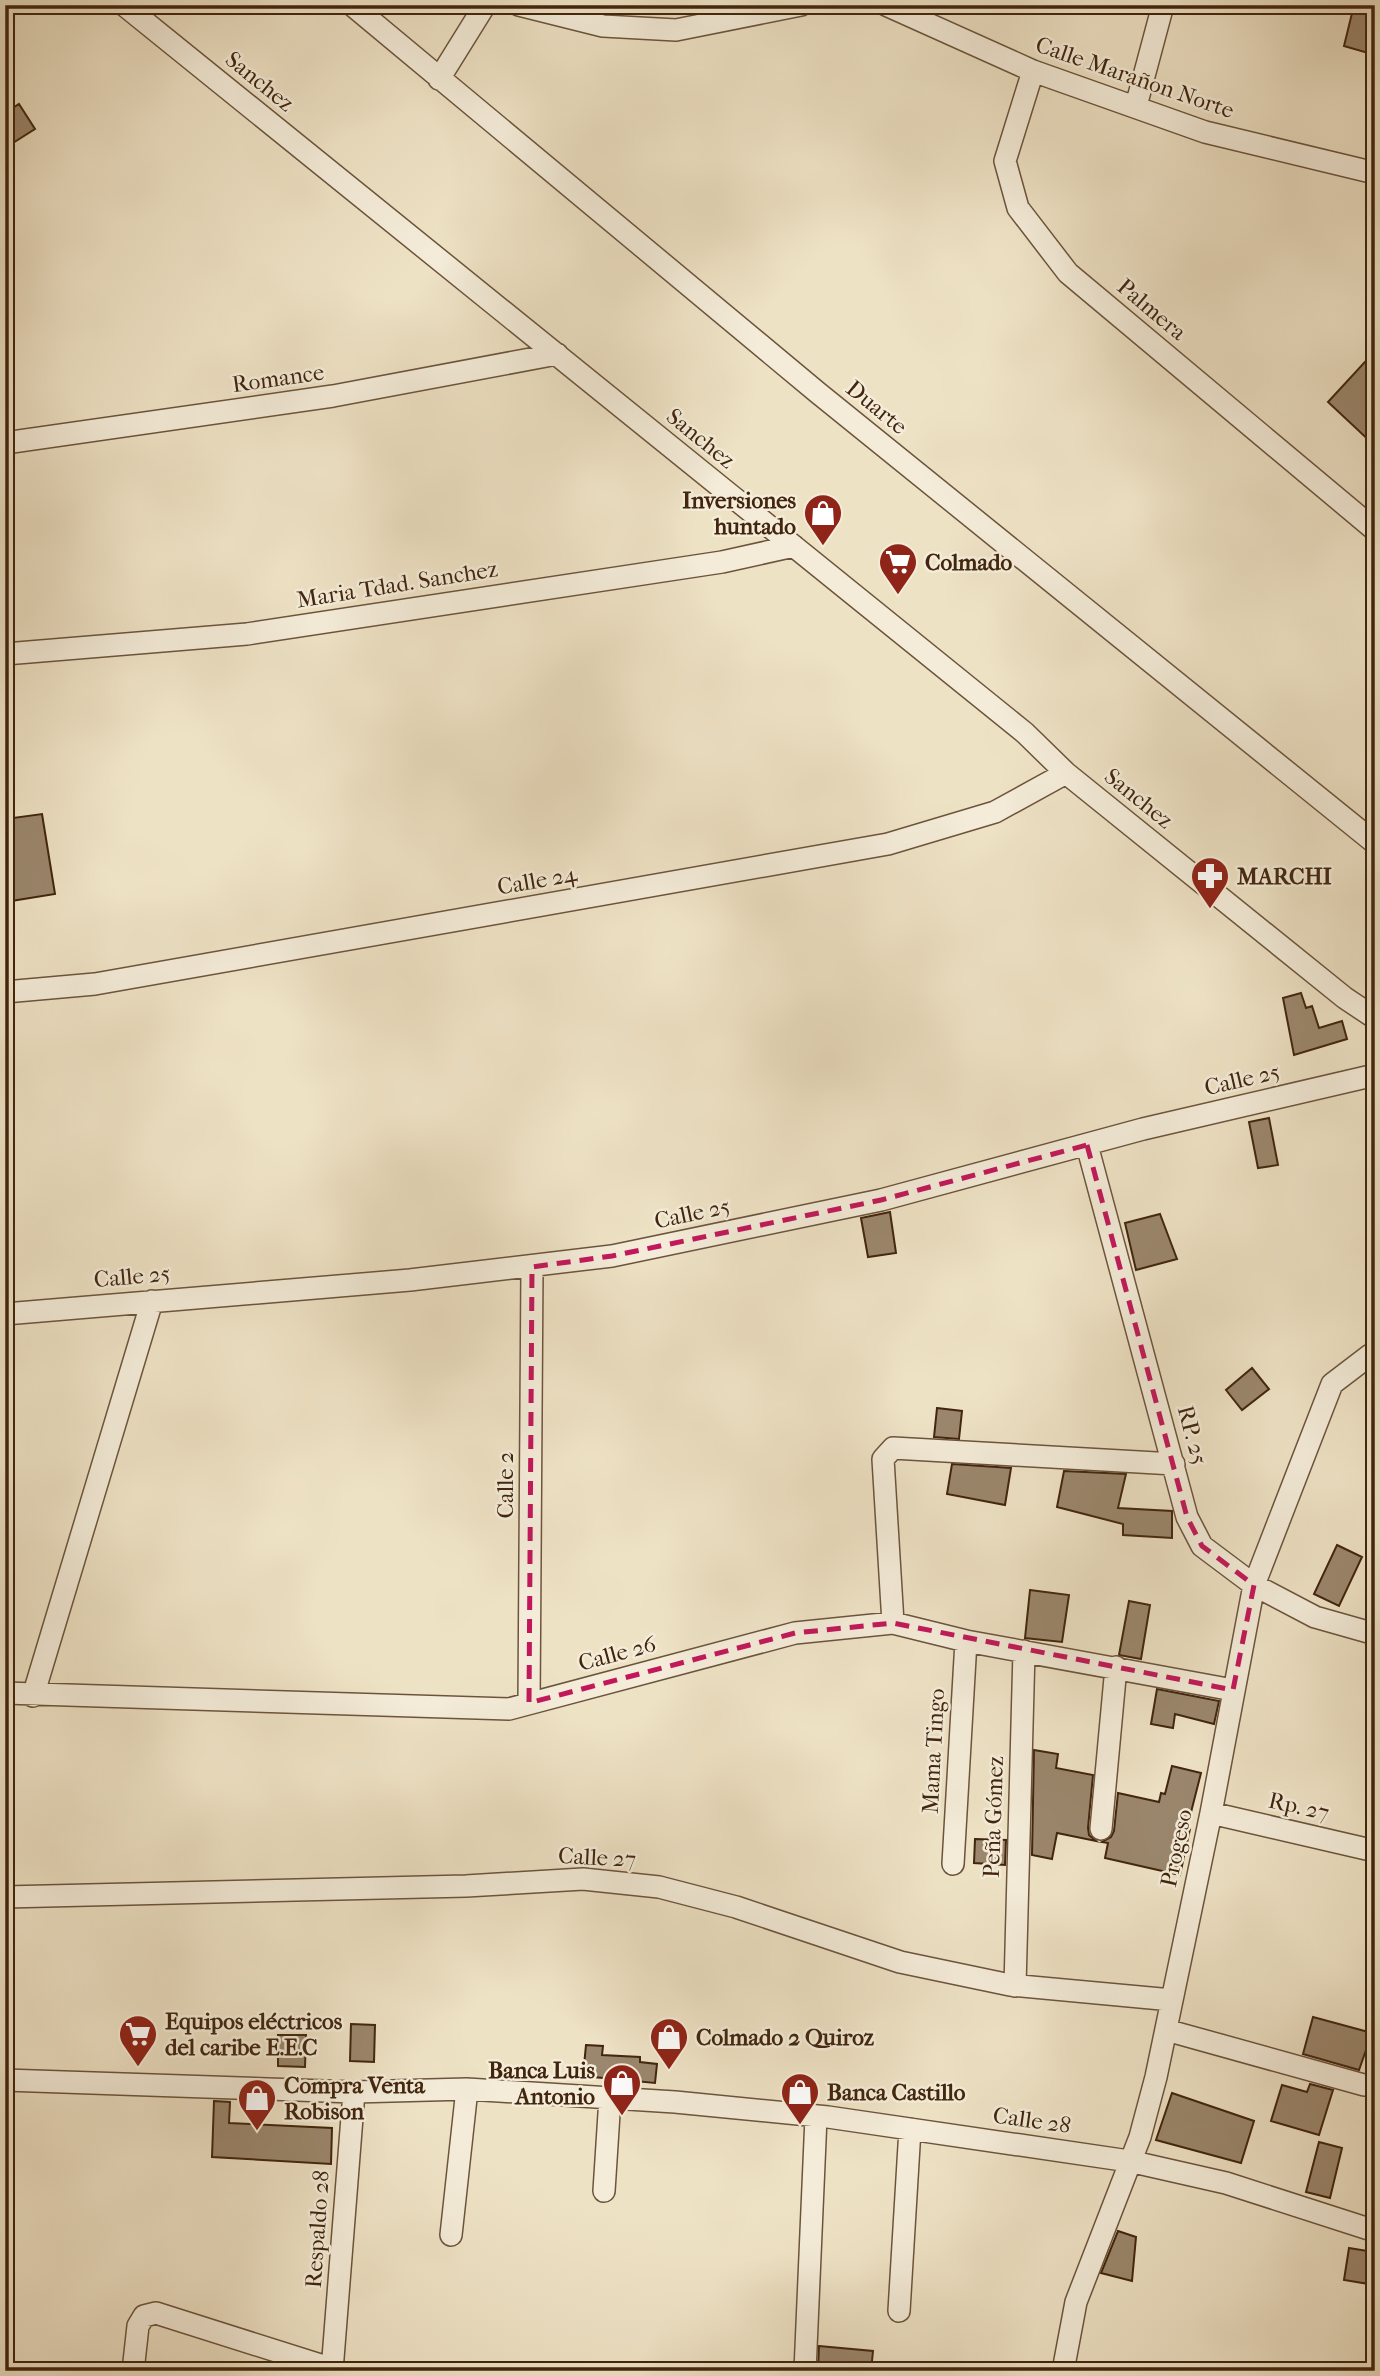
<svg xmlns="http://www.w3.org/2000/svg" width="1380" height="2376" font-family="'IM FELL French Canon',serif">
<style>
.building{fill:#9b876d;stroke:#41250e;stroke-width:2}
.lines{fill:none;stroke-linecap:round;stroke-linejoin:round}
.street-casing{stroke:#6c543c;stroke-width:24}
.street{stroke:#f4ecd9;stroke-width:21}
.marked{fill:none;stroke:#c2185b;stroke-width:5;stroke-dasharray:14 9;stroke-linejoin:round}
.labels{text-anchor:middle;stroke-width:5;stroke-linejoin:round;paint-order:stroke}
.street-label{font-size:23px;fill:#41250e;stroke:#f4ecd9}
.poi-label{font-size:23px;font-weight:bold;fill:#41250e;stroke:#f4ecd9;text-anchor:start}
</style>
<rect width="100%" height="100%" fill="#eee2c5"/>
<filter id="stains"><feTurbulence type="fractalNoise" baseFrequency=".00286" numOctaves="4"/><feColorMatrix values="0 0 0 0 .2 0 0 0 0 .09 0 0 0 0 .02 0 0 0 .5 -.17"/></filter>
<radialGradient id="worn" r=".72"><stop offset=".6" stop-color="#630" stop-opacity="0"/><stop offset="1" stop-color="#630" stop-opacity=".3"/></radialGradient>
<path class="building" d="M1354,5H1375V55L1344,46Z
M19,104L35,129L5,148V113Z
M1375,351V446L1328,402Z
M42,814L55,894L5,902V819Z
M1301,993L1306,1008L1312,1006L1319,1028L1342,1021L1347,1039L1294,1055L1283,998Z
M1269,1118L1278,1165L1258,1168L1249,1122Z
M890,1212L896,1253L868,1257L861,1218Z
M1160,1214L1177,1259L1136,1270L1125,1223Z
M1252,1368L1269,1389L1242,1410L1226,1390Z
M937,1408L962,1411L959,1439L934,1437Z
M952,1464L1011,1468L1005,1505L947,1494Z
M1064,1471L1126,1474L1118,1508L1172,1511V1538L1123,1535V1524L1057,1507Z
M1337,1545L1362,1557L1339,1606L1314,1594Z
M1030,1590L1069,1595L1062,1642L1025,1638Z
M1129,1601L1150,1605L1141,1659L1119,1655Z
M1157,1689L1219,1701L1214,1724L1175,1714L1173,1728L1151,1724Z
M1034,1750L1058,1754L1056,1768L1093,1775L1088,1828L1089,1835L1096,1841L1057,1833L1052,1859L1032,1855Z
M1172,1766L1201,1773L1187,1828L1190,1829L1180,1875L1105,1858L1108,1843L1102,1842L1111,1837L1114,1831L1118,1793L1159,1802L1161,1793L1165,1794Z
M975,1839L1006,1840L1005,1865L974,1863Z
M1313,2017L1372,2033L1359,2070L1303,2054Z
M351,2024L375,2025L374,2062L350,2061Z
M278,2035H306L305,2067L278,2066Z
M586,2045L603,2046L602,2055L640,2057V2062L657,2064L655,2083L583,2076Z
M1310,2084L1333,2090L1319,2135L1271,2121L1282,2085L1307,2092Z
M1172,2093L1254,2121L1241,2163L1156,2140Z
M214,2101L230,2102L229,2123L332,2128L331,2164L212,2157Z
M1319,2142L1342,2148L1330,2198L1306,2192Z
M1118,2231L1136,2237L1132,2281L1101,2273Z
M1349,2248L1374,2252L1369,2284L1344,2280Z
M819,2346L873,2351L871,2371H818Z"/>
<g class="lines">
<defs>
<path id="street" d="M124,5L1025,733L1066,773L1345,998L1375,1018
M352,5L817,392L1375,843
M519,5L603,26L676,30L801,5
M886,5L1033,71L1205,132L1375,173
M1033,71L1005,161L1018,208L1068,273L1375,530
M439,79L485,5
M1136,106L1163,5
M5,443L333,396L557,354
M5,654L247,634L722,562L794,546
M5,992L95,984L888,844L995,812L1066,773
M1087,1145L1187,1517L1202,1546L1254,1585L1315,1617L1375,1634
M5,1314L410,1280L612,1256L881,1200L1143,1129L1375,1075
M893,1623L883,1459L893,1448L1174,1464
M5,1693L509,1709L795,1633L893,1623L966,1641L1233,1690
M33,1696L152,1301
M529,1703L532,1267
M1211,1813L1375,1851
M1101,1829L1116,1667
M953,1864L966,1641
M5,1897L466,1886L583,1879L659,1887L736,1907L900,1962L1010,1985L1172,2000
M1015,1986L1024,1651
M1166,2030L1364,2085
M5,2080L354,2092L467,2089L675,2102L828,2117L1129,2161L1226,2183L1375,2231
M604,2191L610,2098
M451,2235L467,2089
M899,2311L910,2129
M133,2371L138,2326L144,2316L156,2313L333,2369
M332,2371L354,2092
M805,2371L816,2117
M1063,2371L1076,2302L1140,2137L1156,2077L1211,1813L1254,1585L1332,1384L1370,1355"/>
</defs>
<use href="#street" class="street-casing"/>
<use href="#street" class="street"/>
</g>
<path class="marked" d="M1087,1145L1187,1517L1202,1546L1254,1585L1233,1690L893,1623L795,1633L529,1703L532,1267L612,1256L881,1200Z"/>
<defs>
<symbol id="shop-pin" viewBox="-11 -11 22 30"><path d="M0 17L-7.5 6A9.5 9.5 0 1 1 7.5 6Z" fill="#8f2418" stroke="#f4ecd9"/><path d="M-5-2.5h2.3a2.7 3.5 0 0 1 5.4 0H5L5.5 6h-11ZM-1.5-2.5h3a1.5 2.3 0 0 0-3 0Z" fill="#fff"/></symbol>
<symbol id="supermarket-pin" viewBox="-11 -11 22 30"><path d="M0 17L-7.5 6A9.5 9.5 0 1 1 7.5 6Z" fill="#8f2418" stroke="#f4ecd9"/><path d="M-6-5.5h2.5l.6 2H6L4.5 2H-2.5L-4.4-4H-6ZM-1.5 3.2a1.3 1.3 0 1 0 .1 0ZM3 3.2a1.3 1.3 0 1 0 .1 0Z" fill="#fff"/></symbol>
<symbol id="pharmacy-pin" viewBox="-11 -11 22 30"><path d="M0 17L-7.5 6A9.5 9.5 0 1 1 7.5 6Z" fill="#8f2418" stroke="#f4ecd9"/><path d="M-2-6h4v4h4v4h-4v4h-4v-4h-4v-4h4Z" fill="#fff"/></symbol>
</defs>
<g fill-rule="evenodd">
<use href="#shop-pin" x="801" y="491" width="44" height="60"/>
<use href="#supermarket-pin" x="876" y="540" width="44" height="60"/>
<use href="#pharmacy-pin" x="1188" y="854" width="44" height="60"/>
<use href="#supermarket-pin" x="116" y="2012" width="44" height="60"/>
<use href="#shop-pin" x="647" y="2015" width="44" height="60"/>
<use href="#shop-pin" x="600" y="2061" width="44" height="60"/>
<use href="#shop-pin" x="778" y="2070" width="44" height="60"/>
<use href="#shop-pin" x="235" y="2076" width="44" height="60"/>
</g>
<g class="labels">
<g class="street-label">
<text transform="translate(1135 77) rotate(19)" y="8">Calle Marañon Norte</text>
<text transform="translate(260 81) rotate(39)" y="8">Sanchez</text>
<text transform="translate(1152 309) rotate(40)" y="8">Palmera</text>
<text transform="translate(278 378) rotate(-8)" y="8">Romance</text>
<text transform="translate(877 407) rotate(39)" y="8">Duarte</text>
<text transform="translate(701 438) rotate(39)" y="8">Sanchez</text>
<text transform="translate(397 584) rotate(-9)" y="8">Maria Tdad. Sanchez</text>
<text transform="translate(1139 798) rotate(39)" y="8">Sanchez</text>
<text transform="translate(537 880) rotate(-10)" y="8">Calle 24</text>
<text transform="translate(1242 1079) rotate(-13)" y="8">Calle 25</text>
<text transform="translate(692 1213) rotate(-12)" y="8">Calle 25</text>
<text transform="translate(132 1276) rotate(-5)" y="8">Calle 25</text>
<text transform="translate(1193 1435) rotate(75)" y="8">RP. 25</text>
<text transform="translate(505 1485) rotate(-90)" y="8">Calle 2</text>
<text transform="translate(617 1653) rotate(-15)" y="8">Calle 26</text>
<text transform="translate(933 1751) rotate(-87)" y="8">Mama Tingo</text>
<text transform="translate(1299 1806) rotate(13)" y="8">Rp. 27</text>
<text transform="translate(993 1817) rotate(-88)" y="8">Peña Gómez</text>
<text transform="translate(1176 1848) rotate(-78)" y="8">Progeso</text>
<text transform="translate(597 1857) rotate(3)" y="8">Calle 27</text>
<text transform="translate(1032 2120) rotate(8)" y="8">Calle 28</text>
<text transform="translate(317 2229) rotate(-86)" y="8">Respaldo 28</text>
</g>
<g class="poi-label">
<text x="796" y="508" text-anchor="end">Inversiones<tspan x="796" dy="26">huntado</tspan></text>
<text x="925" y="570">Colmado</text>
<text x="1237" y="884">MARCHI</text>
<text x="165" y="2029">Equipos eléctricos<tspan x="165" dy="26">del caribe E.E.C</tspan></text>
<text x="696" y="2045">Colmado 2 Quiroz</text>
<text x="595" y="2078" text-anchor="end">Banca Luis<tspan x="595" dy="26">Antonio</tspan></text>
<text x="284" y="2093">Compra Venta<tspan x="284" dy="26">Robison</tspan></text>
<text x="827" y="2100">Banca Castillo</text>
</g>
</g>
<rect width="1380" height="2376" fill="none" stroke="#eee2c5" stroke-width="28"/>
<rect x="7" y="7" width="1366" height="2362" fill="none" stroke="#41250e" stroke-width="3.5"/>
<rect x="14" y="14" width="1352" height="2348" fill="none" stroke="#41250e" stroke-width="2"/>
<rect width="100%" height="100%" filter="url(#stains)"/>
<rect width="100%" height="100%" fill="url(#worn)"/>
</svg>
